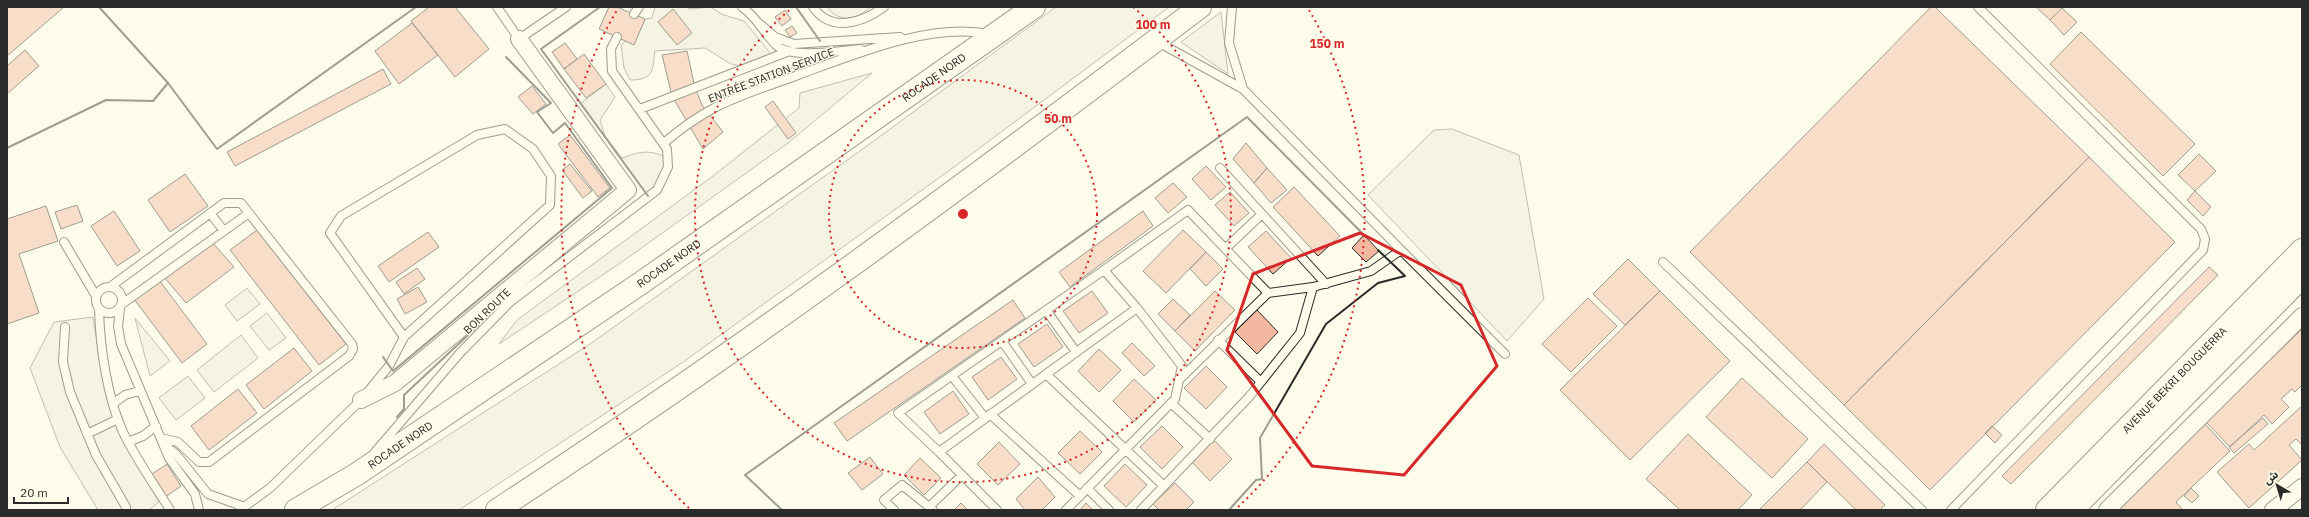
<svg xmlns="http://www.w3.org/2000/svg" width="2309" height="517" font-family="'IBM Plex Sans','Noto Sans Arabic',sans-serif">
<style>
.green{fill:#ecebdb;stroke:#74746e}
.parking{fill:#eceadb;stroke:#74746e}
.building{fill:#f2b8a0;stroke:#2b2b2b}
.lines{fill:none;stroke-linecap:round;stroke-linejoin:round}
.service-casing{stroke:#2b2b2b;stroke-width:10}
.minor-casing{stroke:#2b2b2b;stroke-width:18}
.trunk-casing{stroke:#2b2b2b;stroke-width:24}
.motorway-casing{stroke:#2b2b2b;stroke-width:24}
.service{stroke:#fdfbea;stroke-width:8}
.minor{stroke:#fdfbea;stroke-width:16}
.trunk{stroke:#fdfbea;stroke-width:22}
.motorway{stroke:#fdfbea;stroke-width:22}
.wall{stroke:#2b2b2b;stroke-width:2}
.marked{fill:none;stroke:#d62828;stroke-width:3;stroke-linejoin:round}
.ring{fill:none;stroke:#d62828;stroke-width:2;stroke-dasharray:2 4}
.labels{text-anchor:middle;stroke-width:3;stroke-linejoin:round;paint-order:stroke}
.street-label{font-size:11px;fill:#2b2b2b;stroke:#fdfbea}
.centre{fill:#d62828;stroke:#fdfbea;stroke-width:2}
.ring-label{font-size:12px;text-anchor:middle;font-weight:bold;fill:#d62828;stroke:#fdfbea;stroke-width:3;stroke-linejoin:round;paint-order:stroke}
</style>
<rect width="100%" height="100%" fill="#fdfbea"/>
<path class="green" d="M655,7H688L689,9L711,7L721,14L744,21L771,54L745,67L731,64L705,48L655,51C652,70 655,80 630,80L624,68L621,45L625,41L634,44L645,19L652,18Z
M827,7H871C857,19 840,24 827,7Z
M1056,7H1169L954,167L683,362L459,510H332L590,344L871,143Z
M1221,12L1228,74L1181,42Z
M821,59L823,65L743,90L741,83Z
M872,73L788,143L619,264L499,344L517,320L713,176L799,108L800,93Z
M606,84L615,97L600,120L605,136L622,158C638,152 649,149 665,157V175L655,185L648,196L581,103Z
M247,288L260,304L237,321L225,305Z
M267,313L286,338L269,350L250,326Z
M135,318L170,361L150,376Z
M241,335L258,358L214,392L197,370Z
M188,376L205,398L176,420L159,398Z"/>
<path class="parking" d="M1452,129L1519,155L1544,299L1507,341L1368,195L1434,130Z
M93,317L106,396L120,435L159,502L149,510H98L60,447L30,368L54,322Z"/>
<path class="building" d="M7,7H64L7,56Z
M429,7H455L489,49L455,77L411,21Z
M609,7H617L645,19L634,45L599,29Z
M1931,7H1935L2089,157L1844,405L1690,252Z
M2036,7H2063L2050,20Z
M2062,8L2077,22L2064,35L2050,20Z
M673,9L692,33L677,45L658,22Z
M785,10L791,19L782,26L775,17Z
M412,23L438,55L399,84L375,51Z
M792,26L797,33L790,37L785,30Z
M2081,32L2195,144L2163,176L2050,64Z
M565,43L577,59L564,69L552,52Z
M25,50L39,66L7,94V66Z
M687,51L695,88L702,105L723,132L703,149L672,96L662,55Z
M584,54L606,84L586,98L564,69Z
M383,69L391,84L235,166L227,152Z
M767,77L769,84L754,89L752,82Z
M532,86L546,104L533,114L518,97Z
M773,101L796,133L788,139L765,107Z
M570,135L610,188L598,197L558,144Z
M1246,143L1267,168L1254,183L1233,159Z
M2199,154L2216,171L2195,191L2178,175Z
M2089,157L2175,242L1930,490L1844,405Z
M570,164L592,191L583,198L562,170Z
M1206,166L1226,187L1211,200L1192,179Z
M1267,168L1287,190L1271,203L1254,183Z
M185,174L208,206L170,232L148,200Z
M1173,183L1187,197L1168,213L1155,198Z
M1294,187L1340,236L1318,256L1273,207Z
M2195,191L2211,207L2203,216L2187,200Z
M1230,192L1249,213L1234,226L1215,205Z
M77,205L83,221L61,229L55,212Z
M46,206L58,241L19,254L39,313L7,324V219Z
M114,211L140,251L117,266L91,226Z
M1143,211L1153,226L1070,287L1059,272Z
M257,230L346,344L319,365L230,250Z
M1183,230L1206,252L1166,293L1143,271Z
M1266,231L1291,258L1273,274L1248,247Z
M428,232L439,247L389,282L378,266Z
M1364,235L1379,251L1366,262L1352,248Z
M212,242L234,267L186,303L164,277Z
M1206,252L1223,269L1206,286L1190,269Z
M1628,259L1660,291L1625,325L1593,294Z
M2209,267L2218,275L2011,484L2002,476Z
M417,268L425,279L404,294L396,282Z
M159,280L207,344L182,363L134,299Z
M418,287L427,302L405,314L397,299Z
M1092,291L1108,313L1079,333L1063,311Z
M1215,291L1235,310L1195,351L1175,331Z
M1660,291L1730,361L1630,460L1560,390Z
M1588,298L1617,326L1571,372L1542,344Z
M1173,299L1190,315L1175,331L1158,314Z
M1013,300L1025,318L847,441L834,423Z
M1257,310L1278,332L1257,354L1235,332Z
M1047,324L1063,347L1034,367L1018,344Z
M2302,329V385L2295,392L2292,389L2281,399L2289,407L2272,424L2264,415L2230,447L2206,422Z
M1132,343L1155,366L1144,376L1122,353Z
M294,348L312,371L264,409L246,385Z
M1099,349L1121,370L1099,392L1078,371Z
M1001,357L1017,379L988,400L972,377Z
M1206,366L1227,387L1206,409L1184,388Z
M1742,378L1808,439L1772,478L1706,417Z
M1134,379L1156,400L1134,422L1113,401Z
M238,389L257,413L209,450L191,426Z
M953,391L969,414L940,434L924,412Z
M2302,406V445L2296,439L2289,445L2302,460L2249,508L2217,472L2249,444L2254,450Z
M2263,418L2268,424L2234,453L2229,447Z
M2205,424L2230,451L2176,502L2183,510H2117Z
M1162,426L1183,447L1162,469L1140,447Z
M1992,426L2002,435L1995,443L1985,433Z
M1080,431L1102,452L1080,474L1058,453Z
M1688,434L1752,495L1738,510H1680L1646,479Z
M1213,439L1232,459L1210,481L1191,461Z
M999,442L1020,464L998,485L977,464Z
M1824,444L1885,505L1880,510H1856L1807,462Z
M870,457L883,474L862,490L848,473Z
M920,458L941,478L924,495L904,475Z
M1807,462L1827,482L1800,510H1759Z
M167,464L181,486L164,498L149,476Z
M1125,464L1147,485L1126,507L1104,486Z
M1038,477L1055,497L1042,510H1025L1016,499Z
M1175,483L1194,502L1186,510H1159L1153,504Z
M2191,488L2199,496L2192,503L2184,496Z
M961,503L968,510H954Z
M1086,503L1093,510H1080Z"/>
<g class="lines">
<defs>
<path id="service" d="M497,7L519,39L566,7
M742,7C757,17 763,32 775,44C790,60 839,51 860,49
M813,7C831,33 862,23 884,7
M1232,7L1229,43L1243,89
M634,14L639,7
M760,24L775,37L794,44L900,37
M1158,42L1243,89L1401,250
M640,109L787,52
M664,143C680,129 697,117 716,107C742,94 771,85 798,75C853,55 930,22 989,34
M1220,168L1326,284
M210,213L224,231
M64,242L96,296
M1226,248L1262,214
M1663,262L1922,510
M96 300a13 13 0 1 1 26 0a13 13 0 1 1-26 0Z
M110,287L224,203H241L352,344L353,349L349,356L209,462H199L178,442L161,438
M122,304L249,213
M120,308L118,326L121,344L169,458L195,494L199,510
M99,309C100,347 107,397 123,432C136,459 154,484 170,510
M1046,310L1076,352
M65,327L63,362L70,392L96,455L126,507
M1218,340L1261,382
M1002,341L1032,384
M1046,374L1164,486
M952,376L985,418
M1180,379L1268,293
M114,403L125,395L139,391
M1171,403L1210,439
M990,414L1080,496
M87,434L118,419
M128,442L143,436L156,426
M165,445L176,454L208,494L245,507
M375,452L460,353L510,302L657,190L668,167L667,149L612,71L611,49L617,37
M939,452L898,413L1104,270
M1087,488L1109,510
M930,506L961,476
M240,510L270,488L361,400L389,366L404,337L550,205L551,176L533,149L505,129L477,135L341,216L330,233L404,337
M894,510L884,500L902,485L933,510
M997,510L939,452L1137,308
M1066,510L1175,399L1182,366L1137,308L1104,270L1188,210L1268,293L1313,287L1371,271L1401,250L1505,354
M1141,510L1249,397L1300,333L1313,287
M1951,510L2203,250L2205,239L2201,229L1978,7"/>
<path id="minor" d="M361,400L395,383L628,190L519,39
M2107,510L2302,316
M2273,510L2302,487"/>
<g id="trunk">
<path id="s1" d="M2047,510L2302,250"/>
<path d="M2072,510L2302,277"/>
</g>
<g id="motorway">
<path id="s2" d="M296,510L357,474L641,283L1034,7"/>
<path d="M497,510C738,353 970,181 1200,7"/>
</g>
</defs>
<use href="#service" class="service-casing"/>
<use href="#minor" class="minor-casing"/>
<use href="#trunk" class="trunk-casing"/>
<use href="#motorway" class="motorway-casing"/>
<use href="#service" class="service"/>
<use href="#minor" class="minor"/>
<use href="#trunk" class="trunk"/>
<use href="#motorway" class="motorway"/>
<path class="wall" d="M600,7L541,49L648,196
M796,7L820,41
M168,83L217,149L416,7
M7,148L106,100L153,101L168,83L99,7
M383,357L393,371L612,188L565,123L553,133L537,112L551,103L506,57
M397,417L404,409V395L481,323
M782,510L745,475L1247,117L1366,237
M1229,510L1256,480L1262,479L1260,438L1326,324L1378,283L1405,276L1378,250"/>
</g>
<path d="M0 0H2309V517H0ZM1360,233L1461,285L1497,366L1404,475L1312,466L1227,350L1253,274Z" fill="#fdfbea" fill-opacity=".55" fill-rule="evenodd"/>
<path class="marked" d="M1360,233L1461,285L1497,366L1404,475L1312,466L1227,350L1253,274Z"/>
<g class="ring">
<circle cx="963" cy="214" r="134"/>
<path d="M1133 7A268 268 0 1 1 793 7"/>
<path d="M689 508A402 402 0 0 1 617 10M1309 10A402 402 0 0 1 1237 508"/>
</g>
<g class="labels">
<g class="street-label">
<text transform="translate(771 75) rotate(-21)" y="4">ENTRÉE STATION SERVICE</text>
<text dy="4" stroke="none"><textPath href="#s2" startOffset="771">ROCADE NORD</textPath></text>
<text dy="4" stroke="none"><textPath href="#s2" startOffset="447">ROCADE NORD</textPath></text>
<text transform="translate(487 311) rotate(-44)" y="4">BON ROUTE</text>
<text dy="4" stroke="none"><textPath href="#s1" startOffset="182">AVENUE BEKRI BOUGUERRA</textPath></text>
<text dy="4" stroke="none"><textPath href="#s2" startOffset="123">ROCADE NORD</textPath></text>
</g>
</g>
<circle cx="963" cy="214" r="6" class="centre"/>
<g class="ring-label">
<text x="1153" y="29">100 m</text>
<text x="1327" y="48">150 m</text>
<text x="1058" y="123">50 m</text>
</g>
<rect width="2309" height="517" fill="none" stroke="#2b2b2b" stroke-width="16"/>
<g transform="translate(2277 485) rotate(322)" stroke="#fdfbea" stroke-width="3" paint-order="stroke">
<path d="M0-3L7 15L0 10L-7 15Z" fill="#2b2b2b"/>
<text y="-6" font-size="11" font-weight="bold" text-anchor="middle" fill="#2b2b2b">ش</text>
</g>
<path d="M14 497v6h54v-6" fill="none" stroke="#2b2b2b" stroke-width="2"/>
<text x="20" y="497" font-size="12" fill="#2b2b2b" stroke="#fdfbea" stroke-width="3" paint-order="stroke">20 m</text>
</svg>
